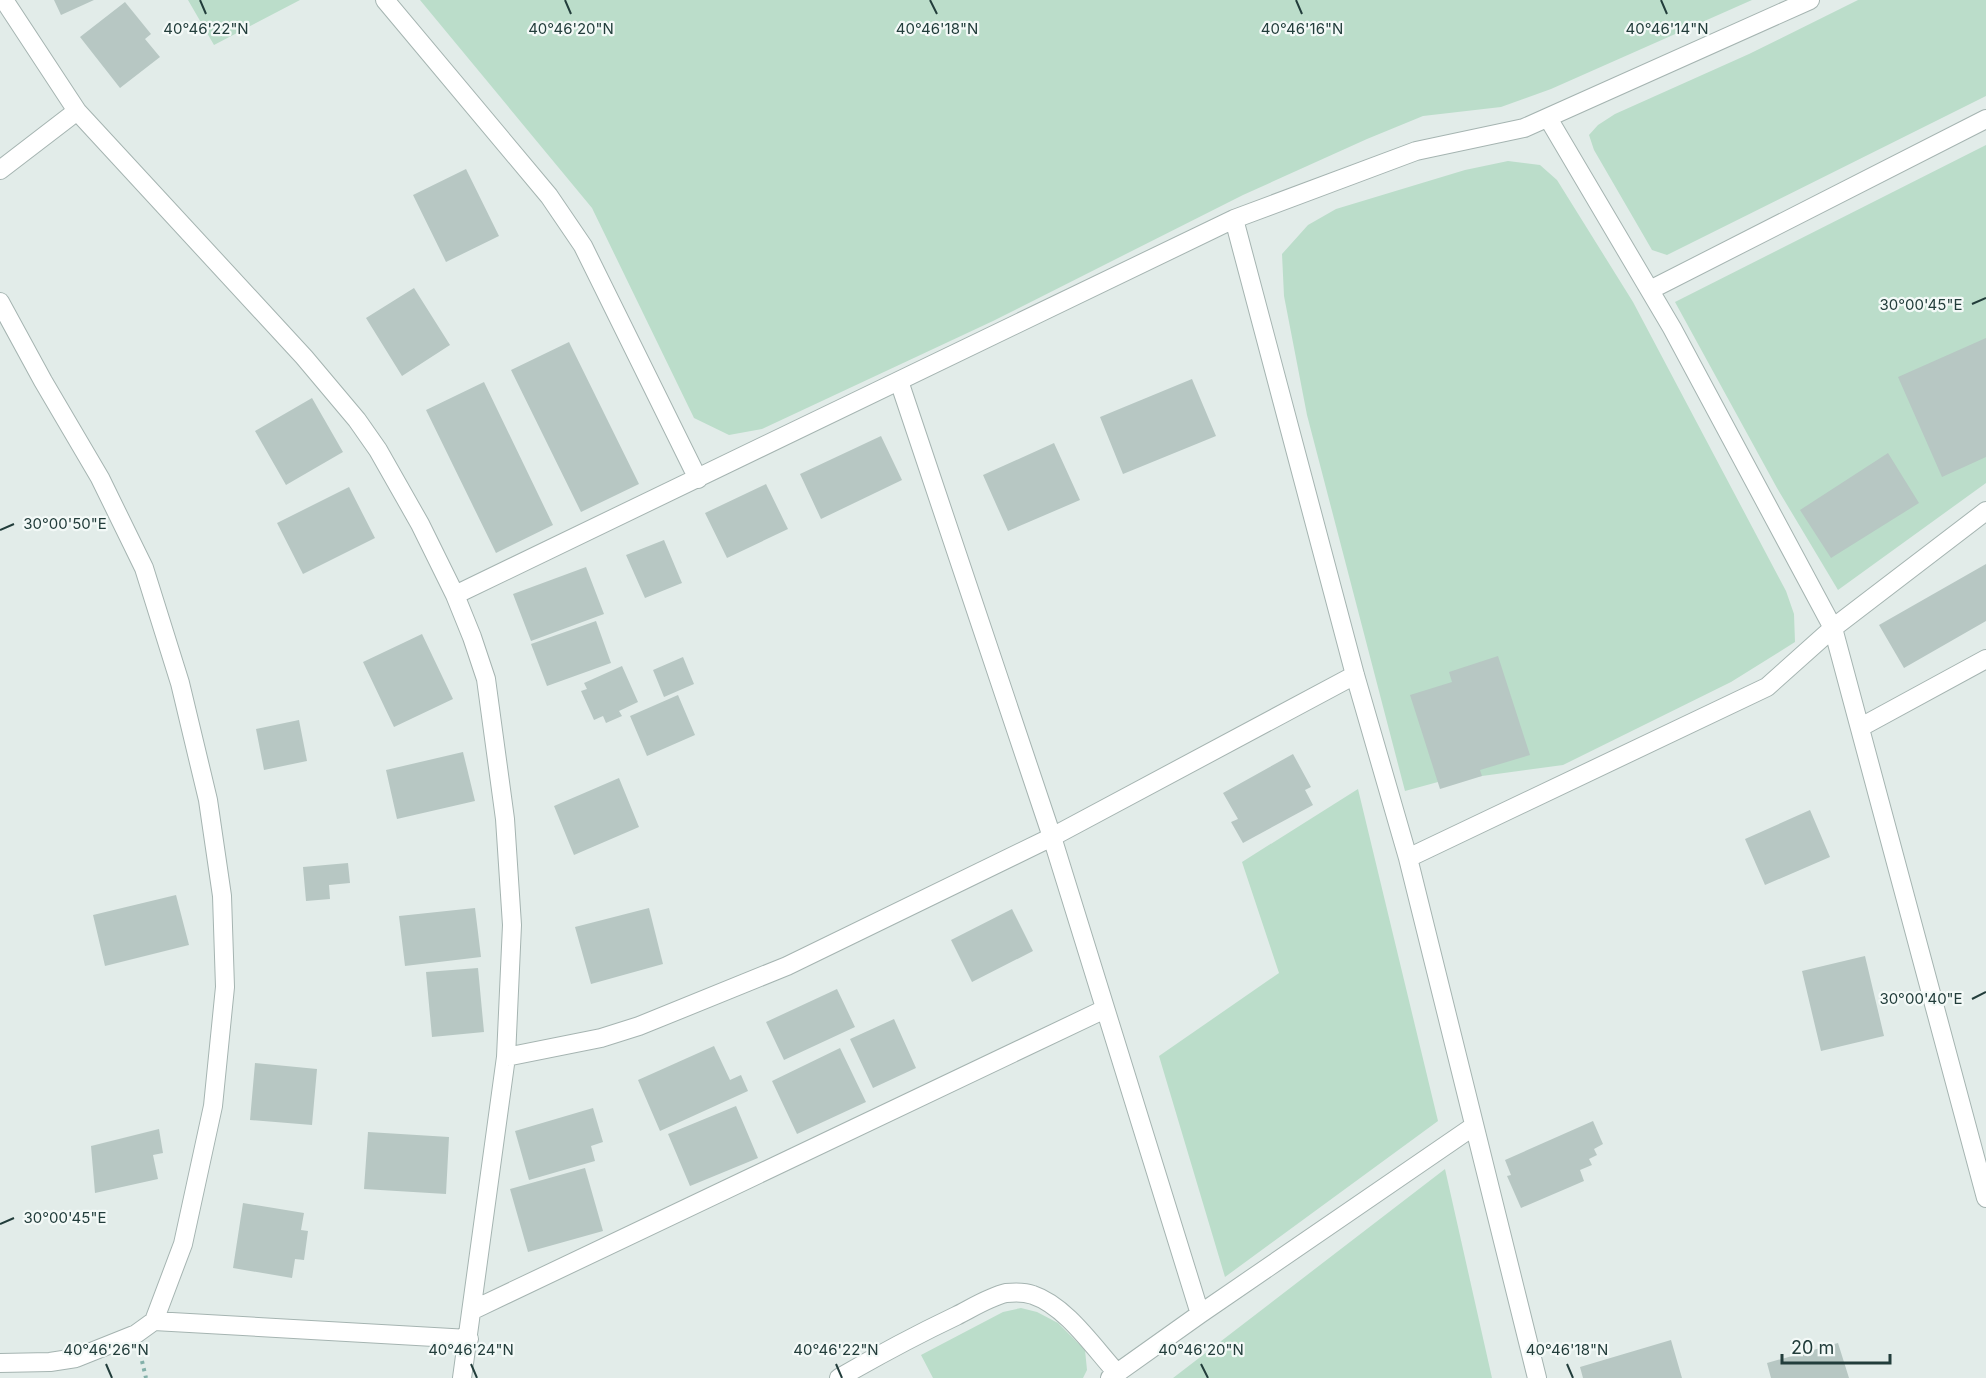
<svg xmlns="http://www.w3.org/2000/svg" width="1986" height="1378" font-family="Inter,sans-serif">
<style>
.green{fill:#bbddca}
.building{fill:#b7c7c3}
.lines{fill:none;stroke-linecap:round;stroke-linejoin:round}
.minor-casing{stroke:#a5b4b1;stroke-width:20}
.path{stroke:#83b0a9;stroke-width:4;stroke-dasharray:3 4.5;stroke-linecap:butt}
.minor{stroke:#fff;stroke-width:18}
.ticks{fill:none;stroke:#223d3b;stroke-width:2}
.ticks-label{font-size:15px;text-anchor:middle;fill:#223d3b;stroke:#f3f9f7;stroke-width:4.5;stroke-linejoin:round;paint-order:stroke}
</style>
<rect width="100%" height="100%" fill="#e2ece9"/>
<path class="green" d="M188,0H300L214,45Z
M420,0H1752L1551,89L1501,107L1423,116L1367,139L1243,195L993,321L762,429L729,435L694,418L592,208Z
M1858,0H1986V96L1667,255L1652,250L1594,150L1589,135L1598,125L1615,114L1749,54Z
M1986,145V483L1838,590L1777,488L1675,302Z
M1508,161L1540,165L1557,180L1633,302L1786,591L1794,614L1795,642L1731,682L1563,765L1438,782L1405,791L1307,415L1284,296L1282,254L1308,225L1336,209L1465,170Z
M1358,789L1438,1121L1225,1277L1159,1056L1279,973L1242,862Z
M1445,1169L1492,1378H1173Z
M1021,1308L1037,1312L1058,1323L1085,1350L1087,1370L1083,1378H933L921,1355L1003,1312Z"/>
<path class="building" d="M54,0H94L61,15Z
M125,2L151,34L145,39L160,57L120,88L80,37Z
M466,169L499,236L446,262L413,195Z
M414,288L450,345L402,376L366,318Z
M1986,338V457L1942,477L1898,377Z
M569,342L639,484L581,512L511,370Z
M1192,379L1216,436L1123,474L1100,417Z
M484,382L553,525L496,553L426,410Z
M312,398L343,452L286,485L255,431Z
M881,436L902,480L821,519L800,474Z
M1054,443L1080,500L1008,531L983,475Z
M1888,453L1919,503L1831,558L1800,510Z
M766,484L788,529L727,558L705,513Z
M349,487L375,538L303,574L277,523Z
M664,540L682,583L645,598L626,555Z
M1986,564V621L1904,668L1879,625Z
M586,567L604,614L531,641L513,594Z
M596,621L611,663L547,686L531,644Z
M422,634L453,699L394,727L363,662Z
M1498,656L1530,755L1480,770L1482,776L1440,789L1410,695L1452,682L1449,672Z
M683,657L694,684L664,697L653,670Z
M622,666L638,702L619,711L622,716L606,723L603,716L594,720L581,691L587,689L584,683Z
M678,695L695,735L647,756L630,716Z
M299,720L307,761L264,770L256,729Z
M463,752L475,801L397,819L386,770Z
M1293,754L1311,787L1305,790L1313,805L1243,843L1231,822L1238,819L1223,793Z
M619,778L639,827L574,855L554,806Z
M1810,810L1830,857L1765,885L1745,839Z
M348,863L350,883L329,885L330,899L306,901L303,867Z
M176,895L189,945L105,966L93,915Z
M475,908L481,957L405,966L399,916Z
M649,908L663,964L591,984L575,927Z
M1012,909L1033,951L972,982L951,940Z
M1865,956L1884,1036L1821,1051L1802,971Z
M478,968L484,1032L432,1037L426,972Z
M837,989L855,1027L784,1060L766,1022Z
M894,1019L916,1068L873,1088L850,1039Z
M714,1046L730,1080L741,1075L748,1091L660,1131L638,1080Z
M840,1048L866,1102L797,1134L772,1081Z
M255,1063L317,1069L312,1125L250,1120Z
M736,1106L758,1158L690,1186L668,1134Z
M593,1108L603,1142L591,1146L595,1161L529,1180L515,1131Z
M1593,1121L1603,1144L1594,1149L1597,1155L1589,1159L1592,1165L1580,1170L1584,1181L1521,1208L1507,1176L1511,1175L1505,1160Z
M159,1129L163,1153L153,1155L158,1179L95,1193L91,1146Z
M368,1132L449,1137L446,1194L364,1189Z
M585,1168L603,1231L528,1252L510,1189Z
M243,1203L304,1213L301,1230L308,1231L304,1260L295,1259L292,1278L233,1268Z
M1671,1340L1682,1378H1583L1580,1367Z
M1838,1343L1849,1378H1771L1767,1363Z"/>
<g class="lines">
<defs>
<path id="minor" d="M4,0L77,111L304,357L357,420L378,450L420,524L455,595L472,637L486,679L505,819L512,925L506,1057L462,1378
M385,0L549,196L583,246L698,479
M1548,118L1672,328L1833,628L1986,1198
M0,170L77,111
M1234,219L1355,675L1408,858L1537,1378
M1650,290L1986,119
M0,302L43,381L100,478L144,568L180,683L208,800L222,896L225,987L213,1106L183,1244L154,1321L136,1334L76,1358L50,1362L0,1363
M899,381L1052,837L1200,1314
M455,595L1234,219L1416,151L1524,128L1810,0
M1861,727L1986,659
M1408,858L1767,687L1833,628L1986,511
M506,1057L601,1038L639,1026L787,966L1052,837L1355,675
M473,1310L1105,1009
M154,1321L469,1339
M839,1378C877,1356 916,1335 956,1316C972,1308 989,1297 1006,1293C1015,1292 1025,1292 1033,1295C1066,1306 1094,1348 1117,1373
M1110,1378L1200,1314L1474,1126"/>
</defs>
<use href="#minor" class="minor-casing"/>
<path class="path" d="M142,1361L146,1378"/>
<use href="#minor" class="minor"/>
</g>
<path class="ticks" d="M200,0L206,14M565,0L571,14M930,0L937,14M1296,0L1302,14M1661,0L1667,14M1972,304L1986,298M0,530L14,524M1972,999L1986,992M0,1224L14,1218M106,1364L112,1378M471,1364L477,1378M836,1364L842,1378M1201,1364L1208,1378M1567,1364L1573,1378"/>
<g class="ticks-label">
<text x="206" y="34">40°46'22"N</text>
<text x="571" y="34">40°46'20"N</text>
<text x="937" y="34">40°46'18"N</text>
<text x="1667" y="34">40°46'14"N</text>
<text x="1302" y="34">40°46'16"N</text>
<text x="1921" y="310">30°00'45"E</text>
<text x="65" y="529">30°00'50"E</text>
<text x="1921" y="1004">30°00'40"E</text>
<text x="65" y="1223">30°00'45"E</text>
<text x="106" y="1355">40°46'26"N</text>
<text x="471" y="1355">40°46'24"N</text>
<text x="836" y="1355">40°46'22"N</text>
<text x="1201" y="1355">40°46'20"N</text>
<text x="1567" y="1355">40°46'18"N</text>
</g>
<path d="M1782 1354v9h108v-9" fill="none" stroke="#223d3b" stroke-width="3"/>
<text x="1791" y="1354" font-size="18" fill="#223d3b" stroke="#f3f9f7" stroke-width="4.5" paint-order="stroke">20 m</text>
</svg>
